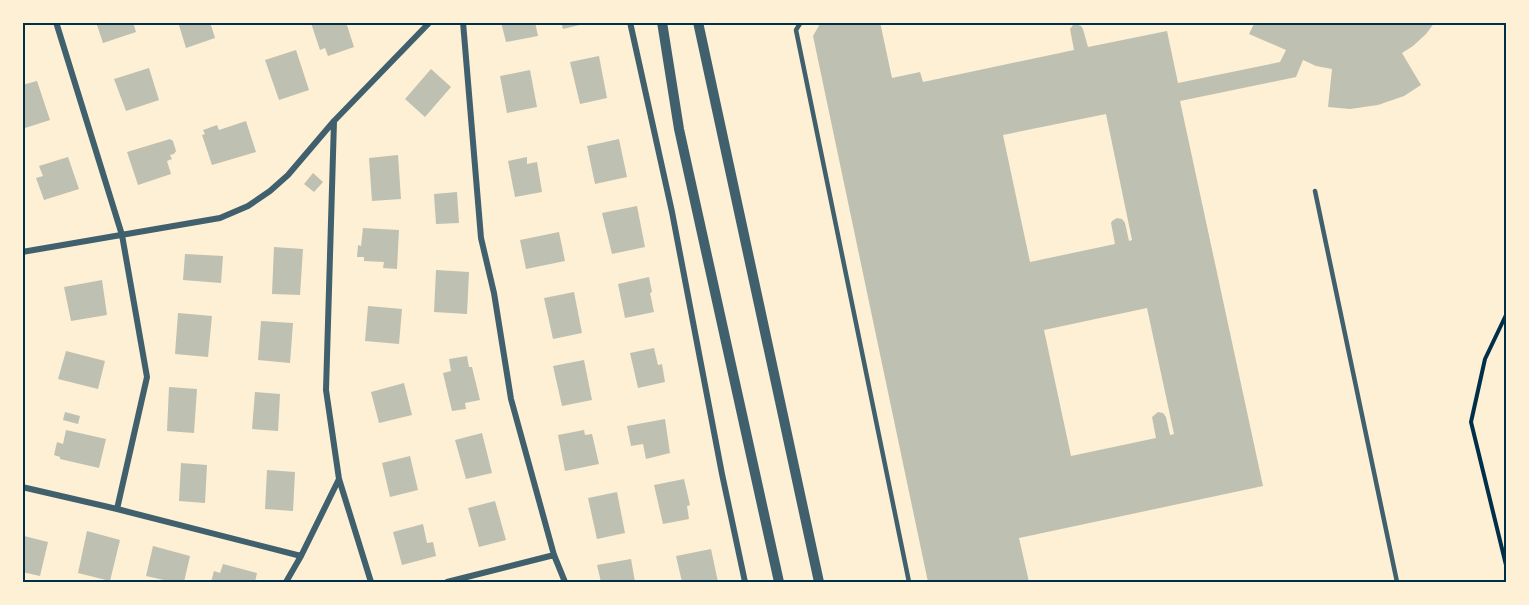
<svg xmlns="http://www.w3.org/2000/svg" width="1529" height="605" font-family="Lora,serif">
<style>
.building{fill:#bec0b2;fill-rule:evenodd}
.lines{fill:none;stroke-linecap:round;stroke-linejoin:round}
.path{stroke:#003049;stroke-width:4}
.service{stroke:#3f606c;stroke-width:4.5}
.minor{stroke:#3f606c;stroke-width:6}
.tertiary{stroke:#3f606c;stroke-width:10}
.neatline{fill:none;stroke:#003049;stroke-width:2}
</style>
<rect width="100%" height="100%" fill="#fdf0d5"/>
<path class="building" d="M96,22H133L136,32L103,43Z
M178,22H210L215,38L186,48Z
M314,22H346L354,47L328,56L325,48L320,50L311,23Z
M501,22H535L538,36L506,42Z
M561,22H588V23L563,29Z
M821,22H880L892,78L920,72L923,82L1074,50L1070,29L1073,25L1076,24L1081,26L1083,29L1088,47L1167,31L1178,83L1280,62L1286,50L1249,34L1255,22H1435L1426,34L1413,46L1402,53L1421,85L1404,96L1378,105L1350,109L1328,107L1332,69L1316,66L1303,60L1296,77L1180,101L1263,486L1019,538L1029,582H928L813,36ZM1106,114L1132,240L1129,241L1125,223L1122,219L1117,218L1112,221L1111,223L1115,244L1030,262L1003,135ZM1147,308L1174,434L1170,435L1166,417L1163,413L1158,412L1152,417L1156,438L1071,456L1044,330Z
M296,50L309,90L279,100L265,60Z
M599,56L607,98L580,104L570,62Z
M149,68L159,100L126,111L114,79Z
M431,69L451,87L425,117L405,99Z
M530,70L537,107L507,113L500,76Z
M37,81L50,120L22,129V85Z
M246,121L256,152L212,165L202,135L205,134L203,130L217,125L219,130Z
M170,139L173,141L176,151L174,154L170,155L172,159L167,161L171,174L138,185L127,152Z
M619,139L627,177L595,184L587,146Z
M398,155L401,199L372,201L369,158Z
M68,157L79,189L44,200L36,178L43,176L39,166Z
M527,157V164L537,162L542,192L515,197L508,161Z
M313,173L323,182L314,192L304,184Z
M457,192L459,223L436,224L434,194Z
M637,206L645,247L612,254L602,213Z
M363,228L399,230L397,269L383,268L384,262L364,261V257H357L358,245L361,246Z
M559,232L565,261L526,269L520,240Z
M274,247L303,249L300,295L272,294Z
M185,254L223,256L221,283L183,280Z
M436,270L469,272L467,314L434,312Z
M649,277L652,292L650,293L654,312L625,318L618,284Z
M102,280L107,315L71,321L64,287Z
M574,292L582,333L553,339L544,298Z
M368,306L402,309L399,344L365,341Z
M178,313L212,316L208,357L175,354Z
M261,321L293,323L290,363L258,360Z
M654,348L658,365L662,364L665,382L638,388L630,353Z
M66,351L105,361L98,389L58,379Z
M467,356L469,367H472L480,400L465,403L466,409L452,411L443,373L451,371L449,359Z
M584,360L592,400L562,406L553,366Z
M404,383L412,415L379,423L371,392Z
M169,387L197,389L194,433L167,431Z
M255,392L280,394L278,431L252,429Z
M65,412L80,416L78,424L63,420Z
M665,419L670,453L646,459L643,444L631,446L627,426Z
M66,430L106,439L99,468L60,459V457L54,455L57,442L63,444Z
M584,430L585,435L592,434L599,464L565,471L558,435Z
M482,433L492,473L466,479L455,440Z
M410,456L418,490L390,497L382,463Z
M181,463L207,465L205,503L179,501Z
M267,470L295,472L293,511L265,509Z
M684,479L690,505L687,506L689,519L663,524L654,485Z
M617,492L625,533L597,539L588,498Z
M495,501L506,540L479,547L468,508Z
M423,524L427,543L433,542L436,556L402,565L393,532Z
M87,531L120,540L110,581L78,573Z
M24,536L48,542L40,576L22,572V542Z
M153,546L190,556L184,582H173L146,576Z
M711,549L718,582H682L676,556Z
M631,559L635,582H601L597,565Z
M223,564L257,573L255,582L249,581V582H211L214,571L220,573Z"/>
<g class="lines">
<path class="path" d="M1506,315L1485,359L1471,422L1506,565"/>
<path class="service" d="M801,22L796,30L909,582
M1315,191L1397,582"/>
<path class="minor" d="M56,22L122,235L147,377L117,509
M463,22L481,238L494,293L511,399L554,555L565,582
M630,22L672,212L722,474L745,582
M334,121L326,390L339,479L371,582
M22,252L220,218L248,206L270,191L288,175L334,121L430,22
M22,487L117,509L301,556L286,582
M301,556L339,479
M447,582L554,555"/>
<path class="tertiary" d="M662,22L679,129L779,582
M698,22L819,582"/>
</g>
<rect width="1529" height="605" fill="none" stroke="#fdf0d5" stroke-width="48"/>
<rect x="24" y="24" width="1481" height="557" class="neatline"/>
</svg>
